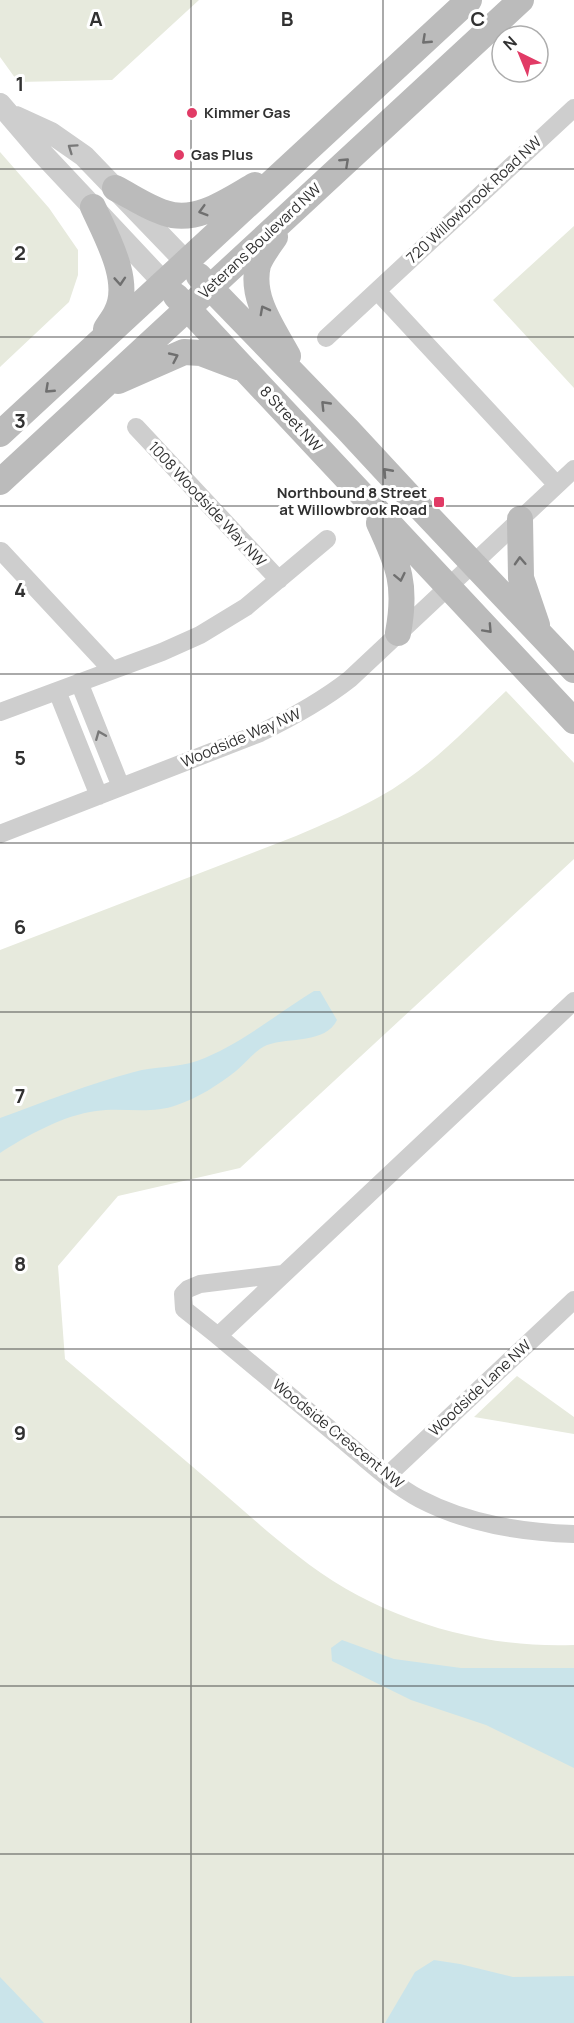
<svg xmlns="http://www.w3.org/2000/svg" width="574" height="2023" font-family="Manrope,sans-serif">
<style>
.green{fill:#e7eadd}
.water{fill:#cae4ea}
.lines{fill:none;stroke-linecap:round;stroke-linejoin:round}
.minor{stroke:#cecece;stroke-width:18}
.tertiary{stroke:#cecece;stroke-width:22}
.secondary{stroke:#bbb;stroke-width:26}
.oneway{stroke:#6f6f6f}
.oneway2{stroke:#787878}
.grid{fill:none;stroke:#313131;stroke-width:1.5;stroke-opacity:0.55}
.poi-dot{fill:#e13b66;stroke:#fff;stroke-width:2}
.labels{text-anchor:middle;stroke-width:6;stroke-linejoin:round;paint-order:stroke}
.poi-label{font-size:15px;font-weight:bold;fill:#313131;stroke:#fff;text-anchor:start}
.street-label{font-size:15px;fill:#313131;stroke:#fff}
.grid-label{font-size:20px;text-anchor:middle;font-weight:bold;fill:#313131;stroke:#fff;stroke-width:6;stroke-linejoin:round;paint-order:stroke}
</style>
<rect width="100%" height="100%" fill="#fff"/>
<path class="green" d="M0,0H199L112,80L18,82L0,57Z
M0,152L49,208L78,250V275L69,302L0,367Z
M574,226V388L493,300Z
M506,691L574,763V859L240,1168L118,1196L58,1266L65,1359C115,1401 165,1443 214,1485C242,1509 269,1534 298,1556C374,1617 477,1649 574,1645V2023H0V950L296,836C324,824 352,812 379,797C428,770 466,729 506,691Z
M517,1376L574,1417V1434L474,1417Z"/>
<path class="water" d="M314,991H320L337,1020C325,1044 290,1037 267,1045C255,1050 246,1063 236,1071C218,1085 198,1098 177,1105C150,1115 123,1107 96,1111C64,1115 26,1136 0,1153V1118C44,1102 89,1084 134,1072C155,1066 177,1068 197,1061C240,1045 275,1015 314,991Z
M342,1640L394,1659L461,1668H574V1768L486,1725L411,1700L332,1661L331,1648Z
M434,1960L460,1964L513,1977L574,1976V2023H385L415,1972Z
M0,1977L44,2023H0Z"/>
<g class="lines">
<path class="minor" d="M377,291L557,485
M326,338L574,108
M136,427L279,580
M1,551L112,670
M79,682L121,787
M57,691L99,796
M0,712L162,652L200,635L246,607L327,539
M0,834L260,733C293,717 322,701 350,679L574,469
M574,1001L218,1336C260,1371 302,1406 344,1441C368,1461 392,1484 420,1499C468,1524 521,1532 574,1534
M218,1336L184,1309L183,1294L188,1289L200,1284L283,1274
M387,1476L574,1300"/>
<path class="tertiary" d="M0,104L42,153L164,283
M16,117L51,133L84,156L186,262"/>
<path class="secondary" d="M115,188C131,196 148,208 165,213C196,224 229,200 255,185
M93,207C106,236 133,282 116,313C113,319 109,324 106,329
M275,237C269,246 261,256 258,265C250,298 273,328 288,356
M199,276L348,430L426,514L574,670
M176,296L574,721
M118,381L184,352L201,353L238,367
M0,434L469,0
M0,482L521,0
M520,519L521,578L537,625
M379,523C399,566 407,585 398,633"/>
</g>
<defs><path id="oneway-chevron" d="M-2-3.5L2.5 0L-2 3.5" fill="none" stroke-width="1.6" stroke-linecap="round" stroke-linejoin="round" transform="scale(1.5)"/></defs>
<g class="oneway">
<use href="#oneway-chevron" transform="translate(426 40) rotate(137)"/>
<use href="#oneway-chevron" transform="translate(345 162) rotate(-43)"/>
<use href="#oneway-chevron" transform="translate(203 211) rotate(164)"/>
<use href="#oneway-chevron" transform="translate(120 281) rotate(86)"/>
<use href="#oneway-chevron" transform="translate(264 310) rotate(-118)"/>
<use href="#oneway-chevron" transform="translate(174 357) rotate(-25)"/>
<use href="#oneway-chevron" transform="translate(49 389) rotate(137)"/>
<use href="#oneway-chevron" transform="translate(325 405) rotate(-134)"/>
<use href="#oneway-chevron" transform="translate(387 472) rotate(-132)"/>
<use href="#oneway-chevron" transform="translate(520 561) rotate(-93)"/>
<use href="#oneway-chevron" transform="translate(400 577) rotate(78)"/>
<use href="#oneway-chevron" transform="translate(488 629) rotate(47)"/>
</g>
<g class="oneway2">
<use href="#oneway-chevron" transform="translate(72 148) rotate(-145)"/>
<use href="#oneway-chevron" transform="translate(100 735) rotate(-112)"/>
</g>
<path class="grid" d="M191,0V2023M383,0V2023M0,169H574M0,337H574M0,506H574M0,674H574M0,843H574M0,1012H574M0,1180H574M0,1349H574M0,1517H574M0,1686H574M0,1854H574"/>
<g class="poi-dot">
<circle cx="192" cy="113" r="6"/>
<circle cx="179" cy="155" r="6"/>
<rect x="433" y="496" width="12" height="12" rx="3"/>
</g>
<g class="labels">
<g class="poi-label">
<text x="204" y="118">Kimmer Gas</text>
<text x="191" y="160">Gas Plus</text>
<text x="427" y="498" text-anchor="end">Northbound 8 Street<tspan x="427" dy="17">at Willowbrook Road</tspan></text>
</g>
<g class="street-label">
<text transform="translate(474 200) rotate(-43)" y="5">720 Willowbrook Road NW</text>
<text transform="translate(260 241) rotate(-43)" y="5">Veterans Boulevard NW</text>
<text transform="translate(291 419) rotate(47)" y="5">8 Street NW</text>
<text transform="translate(207 504) rotate(47)" y="5">1008 Woodside Way NW</text>
<text transform="translate(241 738) rotate(-23)" y="5">Woodside Way NW</text>
<text transform="translate(480 1388) rotate(-43)" y="5">Woodside Lane NW</text>
<text transform="translate(338 1434) rotate(39)" y="5">Woodside Crescent NW</text>
</g>
</g>
<g class="grid-label">
<text x="96" y="26">A</text>
<text x="287" y="26">B</text>
<text x="478" y="26">C</text>
<text x="20" y="91">1</text>
<text x="20" y="260">2</text>
<text x="20" y="428">3</text>
<text x="20" y="597">4</text>
<text x="20" y="765">5</text>
<text x="20" y="934">6</text>
<text x="20" y="1103">7</text>
<text x="20" y="1271">8</text>
<text x="20" y="1440">9</text>
</g>
<g transform="translate(520 54) rotate(317)"><circle r="28" fill="#ffffff" stroke="#adadad" stroke-width="1.5"/>
<path d="M0-4.5L10 22L0 15L-10 22Z" fill="#e13b66"/>
<text y="-9" font-size="16" font-weight="bold" text-anchor="middle" fill="#313131">N</text>
</g>
</svg>
